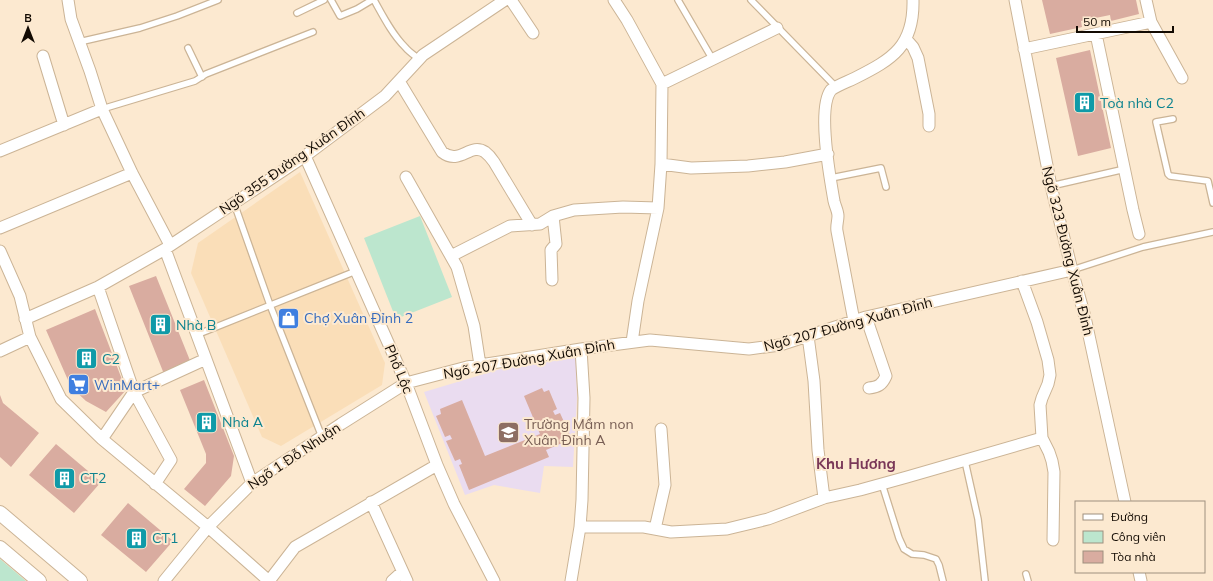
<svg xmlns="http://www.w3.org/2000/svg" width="1213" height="581" font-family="Mulish,sans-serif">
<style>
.built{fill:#fadeb8}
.education{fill:#eadcf0}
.green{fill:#bce6ce}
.building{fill:#d9aca0}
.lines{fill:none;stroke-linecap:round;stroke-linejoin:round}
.service-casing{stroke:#cbb496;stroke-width:8}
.minor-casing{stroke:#cbb496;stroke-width:13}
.tertiary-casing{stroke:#cbb496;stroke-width:16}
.service{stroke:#fff;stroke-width:5.5}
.minor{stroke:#fff;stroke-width:11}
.tertiary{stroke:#fff;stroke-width:14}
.labels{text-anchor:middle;stroke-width:4;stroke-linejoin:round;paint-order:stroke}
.culture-label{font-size:14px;fill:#0d838f;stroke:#fce9d0;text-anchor:start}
.street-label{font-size:14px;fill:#120a02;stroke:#fce9d0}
.shop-label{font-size:14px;fill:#366cbe;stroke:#fce9d0;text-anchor:start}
.education-label{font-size:14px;fill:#785e54;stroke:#fce9d0;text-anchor:start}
.neighbourhood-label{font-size:15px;font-weight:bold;fill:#7a3858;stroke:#fce9d0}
</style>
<rect width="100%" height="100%" fill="#fce9d0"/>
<path class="built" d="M300,172L385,363L382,385L281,446L262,437L191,273L198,243Z"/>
<path class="education" d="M576,358L577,398L573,467L544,466L540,493L494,485L465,495L424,392L504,368Z"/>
<path class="green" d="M420,216L452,297L396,319L364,238Z
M0,559L26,581H0Z"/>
<path class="building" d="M1042,0H1136L1139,14L1111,21L1110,15L1081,21L1082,27L1050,34Z
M1090,50L1111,148L1078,156L1056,58Z
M156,276L191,363L164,374L129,286Z
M95,309L126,390L106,412L86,401L71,387L46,330Z
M204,380L234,456L231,476L205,506L184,489L206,463V454L180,390Z
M542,388L544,392L549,390L557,409L553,411L555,415L560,413L570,435L565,437L567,441L546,450L549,457L469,490L459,465L462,464L460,459L455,461L446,441L452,439L450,435L445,437L436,416L441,414L440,409L462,400L485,456L540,434L524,396Z
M0,395L3,403L39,433L11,467L0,457Z
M56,444L101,482L74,513L29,475Z
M128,503L173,541L146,572L101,535Z"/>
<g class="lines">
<defs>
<path id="service" d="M331,0L340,16L357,9L372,0
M374,0C383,16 392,34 405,47C409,52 414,55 419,59
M678,0L713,60
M751,0L836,87
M297,13L324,0
M79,42L140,28L177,16L218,0
M188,48L202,77
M102,109L195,81L206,74L313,32
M1173,119L1156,122L1168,174L1170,176L1208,181L1213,203
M831,178L881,168L886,187
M1051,186L1125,169
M234,203L270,305L322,437
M1072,270L1143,247L1213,232
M196,335L356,271
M965,461L978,519L985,581
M882,484L899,538L904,549L912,554L924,555L936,559L939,565L943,581
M1026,574L1028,581"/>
<path id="minor" d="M68,0L71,19L90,71L102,109L132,173L170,245
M511,0L533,33
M614,0L627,20L662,84L661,164L658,208L638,301L632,342
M1015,0L1051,186L1072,270L1085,317L1125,502
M1146,0L1151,22L1182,78
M1096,34L1133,210L1139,234
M906,39L913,47L918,58L929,114V126
M1024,49L1151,22
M43,56L64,125
M399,81L442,152C460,166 470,142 485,152C489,155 492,159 494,162L532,225
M662,84L777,28
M0,151L102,109
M305,156L406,383L437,465L454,504L494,581
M661,164L691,168L748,166L785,162L828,154
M406,177L457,267L474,326L480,365
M0,228L132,173
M0,251L20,296L30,337L61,399L102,439L208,527L269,581
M451,256L510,226L540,224L553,216L574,210L623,207L658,208
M552,280L551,250L556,244L553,216
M1022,281L1037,322L1048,360L1050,375L1048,384L1042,398L1040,405L1042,438L1049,452L1052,461L1054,472L1053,540
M98,287L134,392L171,460L155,484
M866,317L886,376C882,385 878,387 869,388
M25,319L98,287L165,249
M854,321L837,231C836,226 838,221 838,216C838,211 835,206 834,201C830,178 817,108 831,90C838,85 847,82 855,78C893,59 914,46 913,0
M808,336L814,381L818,450L824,498
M0,351L30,337
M102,439L134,392L206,359
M252,483L165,249L305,156L385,96L423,55L505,0
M371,502L407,581
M580,527H644L671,532L727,529L768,519L824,498L860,490L907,477L1042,438
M655,529L665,485L661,429
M1139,572L1141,581
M164,581L208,527L252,483L341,424L406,383L467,367L581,349L650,340L749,349L780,345L866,317L1072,270
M269,581L295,547L437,465
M392,581L402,572
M571,581L580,527L582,500L584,398L581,349"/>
<path id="tertiary" d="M0,513L80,581
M0,548L39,581"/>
</defs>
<use href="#service" class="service-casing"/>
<use href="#minor" class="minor-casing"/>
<use href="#tertiary" class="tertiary-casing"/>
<use href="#service" class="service"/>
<use href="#minor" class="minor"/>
<use href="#tertiary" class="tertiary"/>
</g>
<defs>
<symbol id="building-square" viewBox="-11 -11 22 22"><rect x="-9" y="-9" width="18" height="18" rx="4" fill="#0f9aa8" stroke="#fce9d0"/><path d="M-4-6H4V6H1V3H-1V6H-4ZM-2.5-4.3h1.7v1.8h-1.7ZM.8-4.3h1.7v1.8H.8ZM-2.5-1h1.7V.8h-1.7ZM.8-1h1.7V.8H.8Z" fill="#fff"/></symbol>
<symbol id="shop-square" viewBox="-11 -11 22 22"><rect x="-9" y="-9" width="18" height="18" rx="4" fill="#3f7fe0" stroke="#fce9d0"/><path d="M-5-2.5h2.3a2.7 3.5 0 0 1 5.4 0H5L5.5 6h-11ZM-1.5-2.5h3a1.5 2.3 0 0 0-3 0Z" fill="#fff"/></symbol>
<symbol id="supermarket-square" viewBox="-11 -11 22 22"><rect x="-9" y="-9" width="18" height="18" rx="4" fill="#3f7fe0" stroke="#fce9d0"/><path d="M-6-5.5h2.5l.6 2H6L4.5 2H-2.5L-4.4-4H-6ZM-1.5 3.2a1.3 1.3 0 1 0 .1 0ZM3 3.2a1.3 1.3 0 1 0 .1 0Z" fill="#fff"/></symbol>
<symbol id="school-square" viewBox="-11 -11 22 22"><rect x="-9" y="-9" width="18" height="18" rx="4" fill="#8d6e63" stroke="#fce9d0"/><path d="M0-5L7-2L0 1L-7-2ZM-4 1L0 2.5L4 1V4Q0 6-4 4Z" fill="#fff"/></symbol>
</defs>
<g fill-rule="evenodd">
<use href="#building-square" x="1072" y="90" width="25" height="25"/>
<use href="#shop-square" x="276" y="306" width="25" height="25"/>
<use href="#building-square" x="148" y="312" width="25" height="25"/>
<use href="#building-square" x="74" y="346" width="25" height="25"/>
<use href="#supermarket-square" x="66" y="372" width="25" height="25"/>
<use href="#building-square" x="194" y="410" width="25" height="25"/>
<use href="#school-square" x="496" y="420" width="25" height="25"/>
<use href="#building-square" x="52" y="466" width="25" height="25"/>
<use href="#building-square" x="124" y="526" width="25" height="25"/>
</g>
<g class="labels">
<g class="culture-label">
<text x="1100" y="108">Toà nhà C2</text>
<text x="176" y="330">Nhà B</text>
<text x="102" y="364">C2</text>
<text x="222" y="427">Nhà A</text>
<text x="80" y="483">CT2</text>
<text x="152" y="543">CT1</text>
</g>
<g class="street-label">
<text transform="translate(292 161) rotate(-35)" y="5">Ngõ 355 Đường Xuân Đỉnh</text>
<text transform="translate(1068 251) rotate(76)" y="5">Ngõ 323 Đường Xuân Đỉnh</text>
<text transform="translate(848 324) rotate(-15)" y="5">Ngõ 207 Đường Xuân Đỉnh</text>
<text transform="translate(529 359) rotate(-10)" y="5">Ngõ 207 Đường Xuân Đỉnh</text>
<text transform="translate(399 369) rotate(67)" y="5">Phố Lộc</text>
<text transform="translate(294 456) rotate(-34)" y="5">Ngõ 1 Đỗ Nhuận</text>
</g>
<g class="shop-label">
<text x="304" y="323">Chợ Xuân Đỉnh 2</text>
<text x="94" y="390">WinMart+</text>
</g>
<g class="education-label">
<text x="524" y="429">Trường Mầm non<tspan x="524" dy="16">Xuân Đỉnh A</tspan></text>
</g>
<g class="neighbourhood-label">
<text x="856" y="469">Khu Hương</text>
</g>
</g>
<rect x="1075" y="501" width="130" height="72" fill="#fce9d0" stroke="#9e907e"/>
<rect x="1083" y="514" width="20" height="6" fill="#ffffff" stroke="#9e907e"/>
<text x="1111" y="521" font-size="12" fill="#120a02">Đường</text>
<rect x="1083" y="531" width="20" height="12" fill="#bce6ce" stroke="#9e907e"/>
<text x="1111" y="541" font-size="12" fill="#120a02">Công viên</text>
<rect x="1083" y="551" width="20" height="12" fill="#d9aca0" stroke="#9e907e"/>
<text x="1111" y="561" font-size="12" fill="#120a02">Tòa nhà</text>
<g transform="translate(28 28)" stroke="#fce9d0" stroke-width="3" paint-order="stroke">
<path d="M0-3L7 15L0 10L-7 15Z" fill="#120a02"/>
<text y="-6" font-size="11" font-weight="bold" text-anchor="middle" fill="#120a02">B</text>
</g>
<path d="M1077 26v6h96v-6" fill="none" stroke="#120a02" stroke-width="2"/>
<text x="1083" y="26" font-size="12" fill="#120a02" stroke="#fce9d0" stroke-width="3" paint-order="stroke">50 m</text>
</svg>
